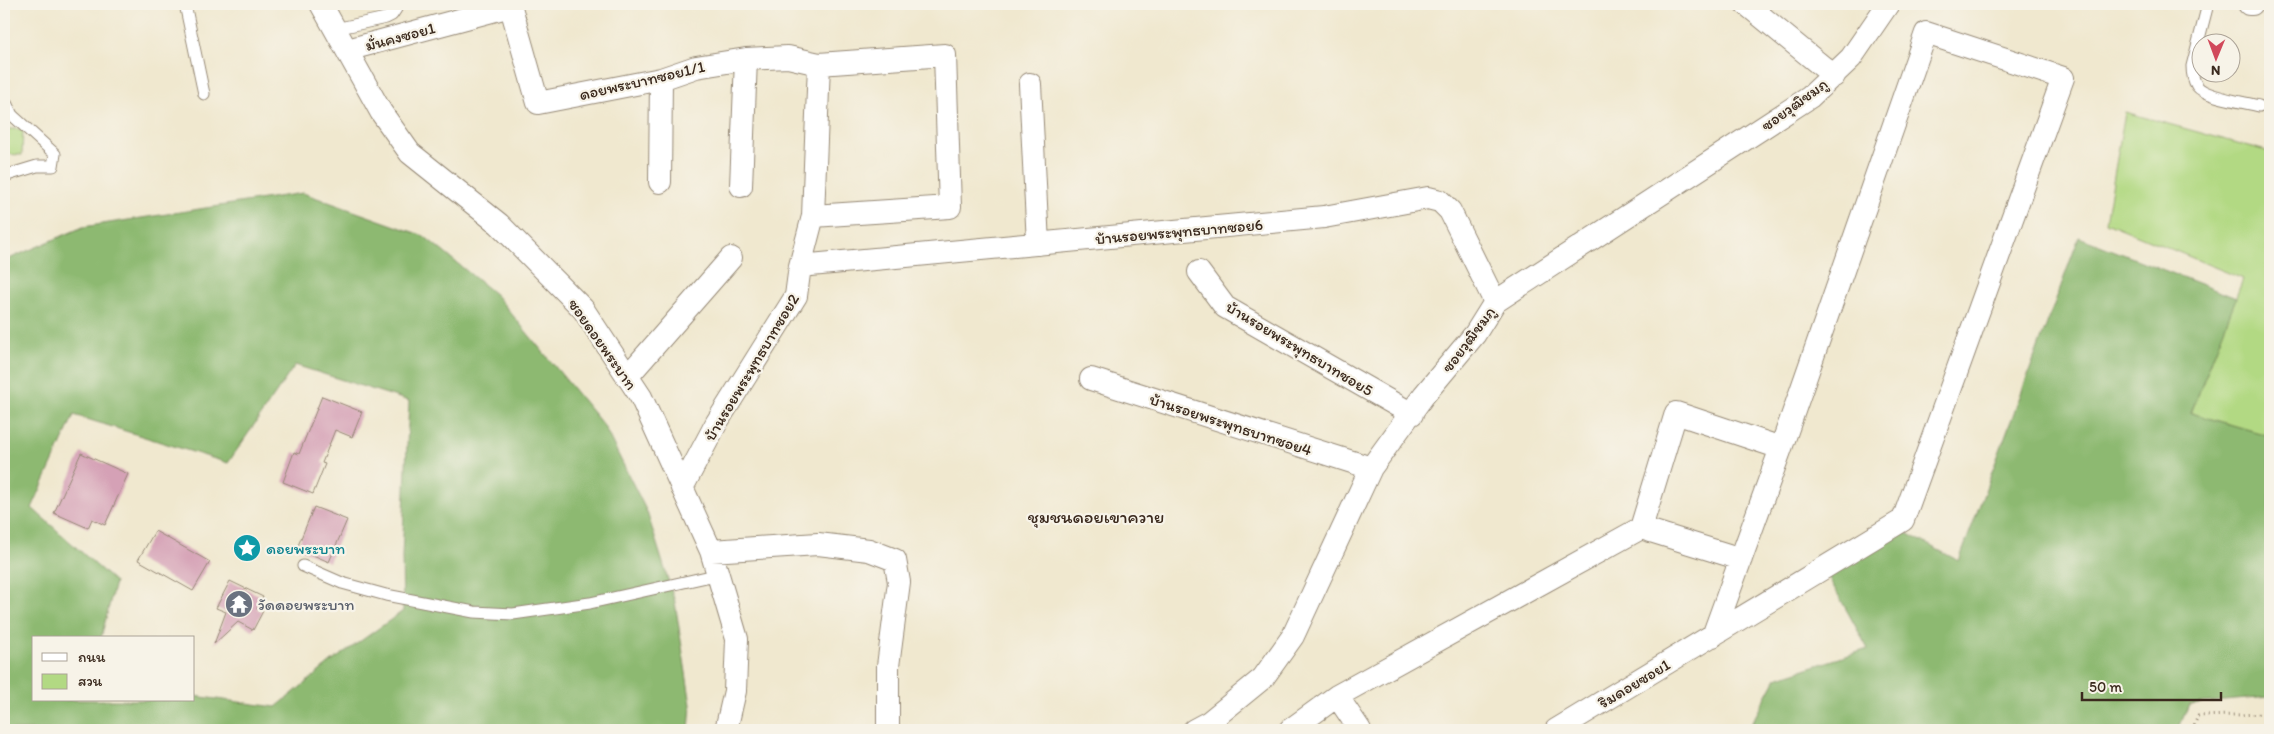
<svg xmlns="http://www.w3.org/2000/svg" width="2274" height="734" font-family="Itim,'Playpen Sans Thai',sans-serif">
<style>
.green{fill:#b2d983;stroke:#768250}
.forest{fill:#8db971;stroke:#647248;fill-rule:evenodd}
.building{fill:#d5a1b6}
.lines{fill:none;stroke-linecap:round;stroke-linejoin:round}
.service-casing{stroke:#968976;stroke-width:13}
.minor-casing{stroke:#968976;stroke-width:24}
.path{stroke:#968976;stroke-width:3;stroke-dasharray:1 4;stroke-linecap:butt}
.service{stroke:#fff;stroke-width:11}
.minor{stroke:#fff;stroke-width:22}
.labels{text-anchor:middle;stroke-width:4.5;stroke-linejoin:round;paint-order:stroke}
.street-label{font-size:16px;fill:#3b2a1e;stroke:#f7f3e8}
.culture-label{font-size:16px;fill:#0d838f;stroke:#f7f3e8;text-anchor:start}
.worship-label{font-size:16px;fill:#5b616d;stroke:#f7f3e8;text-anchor:start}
.neighbourhood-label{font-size:18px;fill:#3b2a1e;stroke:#f7f3e8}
</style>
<rect width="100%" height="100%" fill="#f7f3e8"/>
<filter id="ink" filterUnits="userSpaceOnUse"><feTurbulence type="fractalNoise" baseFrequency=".02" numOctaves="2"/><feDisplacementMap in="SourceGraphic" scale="10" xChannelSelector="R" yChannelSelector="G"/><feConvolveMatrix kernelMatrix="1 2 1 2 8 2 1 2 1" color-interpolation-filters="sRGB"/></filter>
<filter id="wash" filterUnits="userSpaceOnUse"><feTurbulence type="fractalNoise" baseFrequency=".0096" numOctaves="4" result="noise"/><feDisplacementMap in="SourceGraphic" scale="20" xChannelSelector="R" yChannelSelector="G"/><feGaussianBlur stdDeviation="1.12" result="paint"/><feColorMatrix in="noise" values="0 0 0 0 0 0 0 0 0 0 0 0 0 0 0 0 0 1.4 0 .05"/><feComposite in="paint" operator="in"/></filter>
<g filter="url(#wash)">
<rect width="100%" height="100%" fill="#f0e8cf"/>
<path class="green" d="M2125,112L2270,152V436L2191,413L2243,279L2106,222Z
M4,129H23L22,155L4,154Z"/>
<path class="forest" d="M303,193L424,236L496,295L604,426L647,512L675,602L691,705L689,730H4V261L83,227ZM295,365L409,401L402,557L403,611L331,662L276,707L194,696V700H34V638H101L115,582L32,508L74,415L228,463Z
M2079,237L2236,298L2191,413L2270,436V697L2189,704L2178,730H1748L1776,678L1868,649L1824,569L1893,526L1959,561Z"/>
<g id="blocks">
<path class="building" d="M322,396L362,412L352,437L335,430L322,463L325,464L313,494L283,482L294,452L299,454Z
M81,453L128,474L105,525L92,519L88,528L54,513Z
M314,507L347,520L329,562L297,548Z
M155,531L210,562L193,591L138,560Z
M230,581L263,597L257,609L263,611L253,630L238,622L214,644L226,612L216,608Z"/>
</g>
</g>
<g filter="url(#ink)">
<use href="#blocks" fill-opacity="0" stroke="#968976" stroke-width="1"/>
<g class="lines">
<defs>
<path id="service" d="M185,4L204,94
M2208,4L2192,66C2192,73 2193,80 2197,86C2205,97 2244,102 2259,106
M335,29L386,18L392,15L396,9L395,4
M4,99L12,115L55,154L53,166H37L4,176
M303,566L342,583L386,595L474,612L513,614L590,603L720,574"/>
<path id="minor" d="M321,4L381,112L410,153L499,224L583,309L641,397L711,551L737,639L735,691L726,730
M510,4L538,103L661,79L696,67L746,59L788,57L819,64L945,55L950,207L813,216
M1746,4L1834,76
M2249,4H2252
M347,50L511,6
M1030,84L1038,244
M660,182L661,79
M741,186L746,59
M800,266L1324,217L1428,198L1440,201L1450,211L1495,302
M1199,272L1225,307L1412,414
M627,377L731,258
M1091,379L1371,468
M682,488L717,422L796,296L800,266L813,216L819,64
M1641,528L1741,559
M711,551L818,544L869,550L895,560L899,582L888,666V730
M1337,696L1360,730
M1194,730L1209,722L1263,678L1293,636L1371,468L1424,395L1475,334L1495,302L1810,97L1851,58L1888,4
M1290,730L1337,696L1641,528L1676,413L1781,448
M1556,730L1903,520L2063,78L1926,33L1781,448L1713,636"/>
</defs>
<use href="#service" class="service-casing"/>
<use href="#minor" class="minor-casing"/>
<path class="path" d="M2192,730L2198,716L2270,714"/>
<use href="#service" class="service"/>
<use href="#minor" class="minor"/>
</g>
</g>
<defs>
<symbol id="sight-disc" viewBox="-11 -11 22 22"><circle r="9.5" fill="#0f9aa8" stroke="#f7f3e8"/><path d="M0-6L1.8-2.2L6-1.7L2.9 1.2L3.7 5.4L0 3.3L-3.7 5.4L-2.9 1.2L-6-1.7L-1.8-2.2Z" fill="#fff"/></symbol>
<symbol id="temple-disc" viewBox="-11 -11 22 22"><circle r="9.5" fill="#6b7280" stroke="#f7f3e8"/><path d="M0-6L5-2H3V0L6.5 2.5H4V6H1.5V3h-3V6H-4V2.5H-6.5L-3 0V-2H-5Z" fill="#fff"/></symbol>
</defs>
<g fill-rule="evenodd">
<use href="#sight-disc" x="231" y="532" width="32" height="32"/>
<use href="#temple-disc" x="223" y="588" width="32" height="32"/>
</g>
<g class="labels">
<g class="street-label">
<text transform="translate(400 36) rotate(-15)" y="6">มั่นคงซอย1</text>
<text transform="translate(642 80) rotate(-13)" y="6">ดอยพระบาทซอย1/1</text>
<text transform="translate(1794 104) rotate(-36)" y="6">ซอยวุฒิชมภู</text>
<text transform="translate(1179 231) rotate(-5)" y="6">บ้านรอยพระพุทธบาทซอย6</text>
<text transform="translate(1468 339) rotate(-53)" y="6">ซอยวุฒิชมภู</text>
<text transform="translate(603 344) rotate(55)" y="6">ซอยดอยพระบาท</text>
<text transform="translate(1300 348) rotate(31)" y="6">บ้านรอยพระพุทธบาทซอย5</text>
<text transform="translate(751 367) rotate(-59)" y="6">บ้านรอยพระพุทธบาทซอย2</text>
<text transform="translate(1231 424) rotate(18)" y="6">บ้านรอยพระพุทธบาทซอย4</text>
<text transform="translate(1634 683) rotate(-31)" y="6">ริมดอยซอย1</text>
</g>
<g class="culture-label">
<text x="266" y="554">ดอยพระบาท</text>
</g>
<g class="worship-label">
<text x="258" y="610">วัดดอยพระบาท</text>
</g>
<g class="neighbourhood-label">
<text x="1096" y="523">ชุมชนดอยเขาควาย</text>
</g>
</g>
<rect width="2274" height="734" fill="none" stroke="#f7f3e8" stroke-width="20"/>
<rect x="32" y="636" width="162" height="65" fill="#f7f3e8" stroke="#aca397"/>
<rect x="42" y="653" width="25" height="8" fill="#ffffff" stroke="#aca397"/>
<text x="78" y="662" font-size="15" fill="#3b2a1e">ถนน</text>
<rect x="42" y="674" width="25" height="15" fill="#b2d983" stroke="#aca397"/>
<text x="78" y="686" font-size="15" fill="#3b2a1e">สวน</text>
<g transform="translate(2216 58) rotate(181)"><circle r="24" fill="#f7f3e8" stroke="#aca397"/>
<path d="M0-4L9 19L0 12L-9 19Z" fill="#d1495b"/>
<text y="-8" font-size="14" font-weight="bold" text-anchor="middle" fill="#3b2a1e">N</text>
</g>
<path d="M2082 692v8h139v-8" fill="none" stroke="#3b2a1e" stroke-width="2.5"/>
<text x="2089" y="692" font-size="15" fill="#3b2a1e" stroke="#f7f3e8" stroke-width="4" paint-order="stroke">50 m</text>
</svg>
